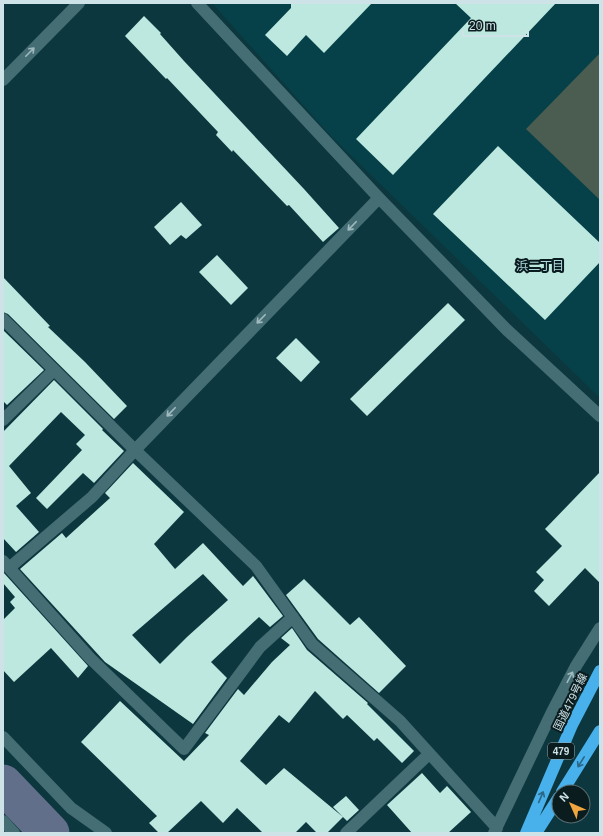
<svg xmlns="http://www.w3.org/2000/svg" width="603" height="836" font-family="Arial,'Noto Sans JP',sans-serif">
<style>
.built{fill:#064149}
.green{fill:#4a5d50}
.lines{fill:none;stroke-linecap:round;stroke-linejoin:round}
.river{stroke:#626f8a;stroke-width:39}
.building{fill:#bce8df;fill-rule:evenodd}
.minor{stroke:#446d74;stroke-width:12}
.highway{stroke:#48b0eb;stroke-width:12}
.oneway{stroke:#9ebabf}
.oneway2{stroke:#2a6685}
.labels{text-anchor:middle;stroke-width:4;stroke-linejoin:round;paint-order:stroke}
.shield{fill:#0b1c1f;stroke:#94a7ab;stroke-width:1}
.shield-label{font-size:10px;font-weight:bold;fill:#cee3e7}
.street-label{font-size:11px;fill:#cee3e7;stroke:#0b1c1f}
.neighbourhood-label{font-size:12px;fill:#add9e1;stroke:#0b1c1f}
</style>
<rect width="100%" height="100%" fill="#0d373e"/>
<path class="built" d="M212,3H600V398L330,135Z"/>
<path class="green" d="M600,53V200L526,129Z"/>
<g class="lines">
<path class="river" d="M3,784L50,833"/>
</g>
<path class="building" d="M291,3H372L324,53L306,35L287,56L265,35L291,8Z
M455,3H556L393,175L356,139L471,18Z
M144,16L161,33L160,34L184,61L304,189L339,228L323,242L289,205L287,206L233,150L232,152L216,135L218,132L167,78L166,79L125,36Z
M498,146L600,243V262L545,320L433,214Z
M181,202L202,225L186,239L181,235L170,245L154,227Z
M217,255L248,288L231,305L199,272Z
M3,277L50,326L48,327L85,362L127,406L114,419L8,314L3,312Z
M448,303L465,320L367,416L350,399Z
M3,330L44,370L7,405L3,401Z
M296,338L320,362L301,382L276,358Z
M54,380L103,429L102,430L124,451L94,483L83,473L47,509L36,498L82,450L76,444L85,435L61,412L9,466L31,493L16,506L39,532L16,552L3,538V432Z
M133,463L184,512L154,544L175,569L203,543L243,586L253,576L283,616L270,627L259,617L211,662L227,678L193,724L105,662L20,569L62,533L66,538L110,498L105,493ZM203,574L228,600L187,637L160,664L132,635Z
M600,472V583L585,568L549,606L534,591L544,580L536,572L562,546L545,529Z
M3,572L88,666L78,678L51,648L14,682L3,670V620L15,608L10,602L15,597L3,583Z
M304,579L350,625L359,617L406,666L379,693L318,639L286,595Z
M292,628L307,650L368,703L367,704L414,751L402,763L377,738L374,741L347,715L343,719L315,691L289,723L279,715L240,761L266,785L284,768L343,817L333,807L346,796L359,810L347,821L343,817L327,833H317L306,822L295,833H263L237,808L223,823L201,801L167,833H159L149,823L157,816L81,742L120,701L184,761L209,735L205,733L238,689L244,695L272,662L290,645L281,638Z
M422,773L440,793L447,786L471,812L448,833H412L387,805Z"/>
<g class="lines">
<path class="minor" d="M197,3L379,198L507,330L600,416
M3,80L79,3
M3,319L135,450L256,566L312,644L400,721L497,828
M3,420L54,370
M3,561L90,658L184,749L260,647L293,617
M9,568L92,497L135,450L379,198
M3,737L71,808L106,833
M3,821L14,833
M346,833L429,754
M494,833L552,712L576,666L600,628"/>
<path class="highway" d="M562,792L600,731
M526,833L572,725L600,671
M536,833L559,797"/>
</g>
<defs><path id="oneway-shaft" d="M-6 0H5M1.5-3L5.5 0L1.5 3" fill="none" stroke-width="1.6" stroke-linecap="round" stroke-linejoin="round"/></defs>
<g class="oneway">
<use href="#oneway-shaft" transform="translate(30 52) rotate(-45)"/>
<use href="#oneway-shaft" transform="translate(352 226) rotate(134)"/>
<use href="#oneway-shaft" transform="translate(261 319) rotate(134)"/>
<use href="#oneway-shaft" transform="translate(171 412) rotate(134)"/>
<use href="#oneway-shaft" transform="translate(570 677) rotate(-62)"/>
</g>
<g class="oneway2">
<use href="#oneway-shaft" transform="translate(581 762) rotate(122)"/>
<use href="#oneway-shaft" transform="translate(541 797) rotate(-67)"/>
</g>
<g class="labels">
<rect class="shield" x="548" y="743" width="26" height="16" rx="3"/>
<g class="shield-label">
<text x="561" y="755">479</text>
</g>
<g class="street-label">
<text transform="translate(570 702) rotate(-64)" y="4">国道479号線</text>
</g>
<g class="neighbourhood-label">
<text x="540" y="270">浜二丁目</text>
</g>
</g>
<rect width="603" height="836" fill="none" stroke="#cee3e7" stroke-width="8"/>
<g transform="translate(571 804) rotate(315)"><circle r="19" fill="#0b1c1f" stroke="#596c6f"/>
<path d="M0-3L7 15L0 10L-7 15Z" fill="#f1a63f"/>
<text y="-6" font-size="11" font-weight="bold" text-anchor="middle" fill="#cee3e7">N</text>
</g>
<path d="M463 30v6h65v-6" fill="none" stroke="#cee3e7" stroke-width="2"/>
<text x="469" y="30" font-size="12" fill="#cee3e7" stroke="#0b1c1f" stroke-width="3" paint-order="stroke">20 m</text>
</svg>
